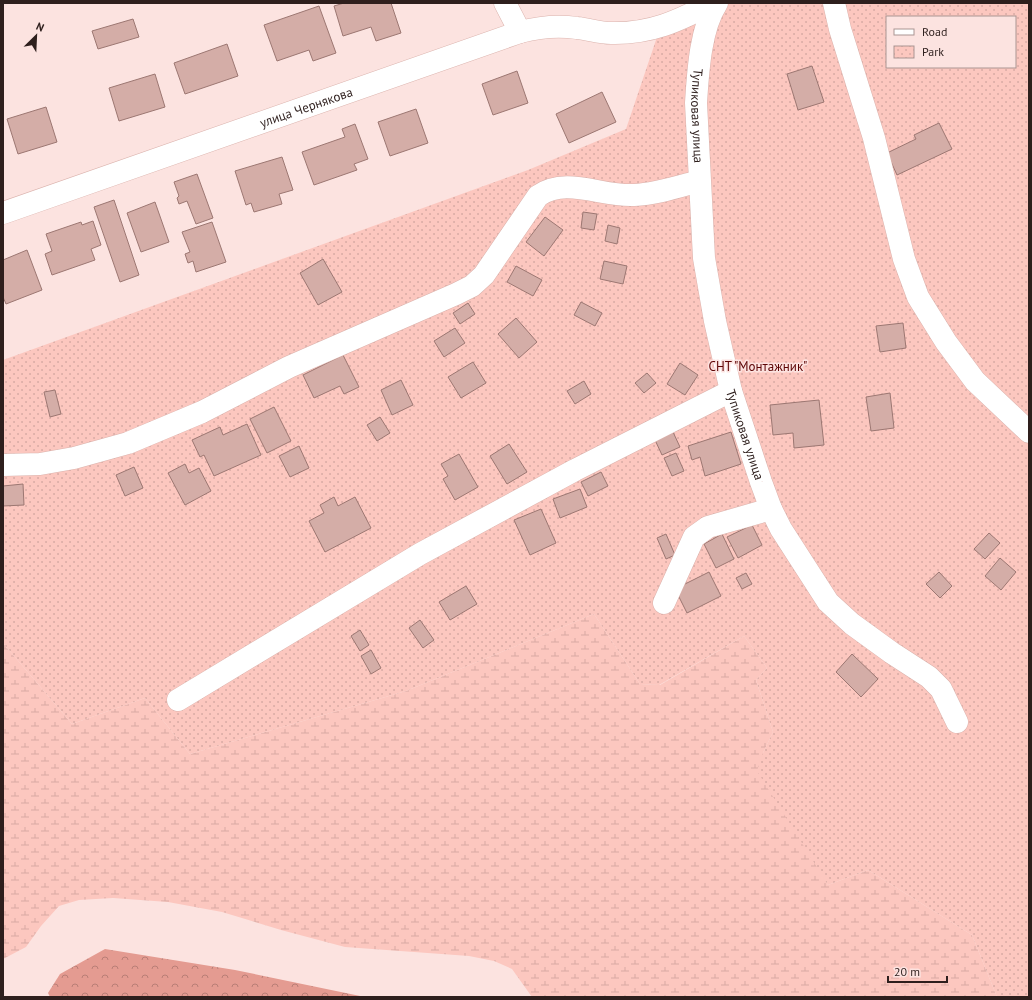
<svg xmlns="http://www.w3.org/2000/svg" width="1032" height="1000" font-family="'PT Sans',sans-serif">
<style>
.forest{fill:url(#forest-crowns)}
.wetland{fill:url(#wetland-marsh)}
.park{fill:url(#park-dots);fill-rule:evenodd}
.building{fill:#d4ada7;stroke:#9c7772}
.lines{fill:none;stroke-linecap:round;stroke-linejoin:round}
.minor-casing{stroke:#dbb3ad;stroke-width:23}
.minor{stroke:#fff;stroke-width:22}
.labels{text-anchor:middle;stroke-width:3;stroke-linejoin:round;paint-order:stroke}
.street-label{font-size:13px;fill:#2e1f1d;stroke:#fce3e0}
.park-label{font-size:13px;fill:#5d0404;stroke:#fce3e0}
</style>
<defs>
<pattern id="forest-crowns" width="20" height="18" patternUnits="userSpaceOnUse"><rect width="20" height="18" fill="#e49b91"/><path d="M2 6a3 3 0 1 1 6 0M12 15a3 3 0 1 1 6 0" fill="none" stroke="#b97e76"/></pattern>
<pattern id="wetland-marsh" width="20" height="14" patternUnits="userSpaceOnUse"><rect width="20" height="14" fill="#fcc7bf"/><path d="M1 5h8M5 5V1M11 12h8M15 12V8" fill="none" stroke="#d8aaa4"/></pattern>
<pattern id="park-dots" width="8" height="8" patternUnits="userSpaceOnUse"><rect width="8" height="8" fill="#fcc7bf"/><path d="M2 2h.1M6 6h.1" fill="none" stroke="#d8aaa4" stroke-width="1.8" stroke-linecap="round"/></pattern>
</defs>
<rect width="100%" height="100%" fill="#fce3e0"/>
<path class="forest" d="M105,949L235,970L365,997H50L48,993L60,974Z"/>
<path class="wetland" d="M594,614L640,684L660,685L744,636L767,668L756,680L773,732L763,753L828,885L868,870L972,935L997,997H532L512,969L494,961L469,956L345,947L281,930L222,912L168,902L113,898L79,900L59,906L41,926L26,947L3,959V643L72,724L145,698L190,754L406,691Z"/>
<path class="park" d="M722,3H1029V997H997L972,935L868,870L828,885L757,771L763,753L773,732L756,680L767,668L744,636L659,685L640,684L594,614L406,691L190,754L145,698L72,724L3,643V360L528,170L626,129L657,37ZM887,17H1015V67H887Z"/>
<path class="building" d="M344,3H391L401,33L376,41L371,27L343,36L334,6Z
M319,6L336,53L313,61L309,50L277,61L264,25Z
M133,19L139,37L98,49L92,31Z
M227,44L238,76L185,94L174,63Z
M812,66L824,102L798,110L787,74Z
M517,71L528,103L493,115L482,84Z
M155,74L165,107L119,121L109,88Z
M602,92L616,122L569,143L556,114Z
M46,107L57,142L18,154L7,119Z
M416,109L428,143L390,156L378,122Z
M939,123L952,149L897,175L887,153L916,139L914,135Z
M355,124L368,159L354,164L357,170L314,185L302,152L345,137L342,129Z
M282,157L293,190L279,194L282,204L254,212L251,203L246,205L235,171Z
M197,174L213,218L196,224L187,201L179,204L177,198L179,196L174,182Z
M114,200L139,275L120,282L94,207Z
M155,202L169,242L141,252L127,213Z
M583,212L597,214L594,230L581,228Z
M545,217L563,230L544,256L526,242Z
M93,221L101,245L91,249L95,260L52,275L45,254L52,251L46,234L81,222L82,225Z
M212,222L226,262L196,272L193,261L188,263L185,254L190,252L182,232Z
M608,225L620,228L617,244L605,241Z
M27,250L42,290L6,304L3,297V260Z
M323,259L342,292L318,305L300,273Z
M604,261L627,266L623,284L600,279Z
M516,266L542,280L533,296L507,282Z
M581,302L602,313L595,326L574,315Z
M468,303L475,314L460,324L453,313Z
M516,318L537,342L519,358L498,334Z
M903,323L906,348L880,352L876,326Z
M455,328L465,343L444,357L434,341Z
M343,355L359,387L344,394L340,386L314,398L303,375Z
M473,362L486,383L461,398L448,377Z
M680,363L698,375L685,395L667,384Z
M647,373L656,383L644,393L635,383Z
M401,380L413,405L392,415L381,390Z
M584,381L591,394L575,404L567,391Z
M55,390L61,414L50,417L44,392Z
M890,393L894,428L871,431L866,397Z
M819,400L824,445L794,448L793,433L773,435L770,405Z
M274,407L291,441L267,453L250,419Z
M380,417L390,433L377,441L367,425Z
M247,424L261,455L214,476L204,455L200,457L192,440L220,427L223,435Z
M673,432L680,447L662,455L655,440Z
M731,432L741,464L705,476L700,457L692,460L688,446Z
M509,444L527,472L507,484L490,456Z
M299,446L309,468L290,477L279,456Z
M676,453L684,471L672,476L664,458Z
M459,454L478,487L455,500L443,479L448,476L441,464Z
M185,464L189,473L199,468L211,491L185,505L168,473Z
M134,467L143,488L125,496L116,475Z
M601,472L608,486L588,496L581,482Z
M23,484L24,505L3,506V486Z
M580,489L587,507L560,518L553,499Z
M334,497L338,506L355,497L371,528L325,552L309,521L324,513L320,505Z
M541,509L556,543L530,555L514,520Z
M752,525L762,545L738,558L727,537Z
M989,533L1000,543L985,559L974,549Z
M666,534L675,555L666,559L657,538Z
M722,534L734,559L716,568L704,544Z
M1000,558L1016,572L1001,590L985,576Z
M709,572L721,596L687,613L675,589Z
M939,572L952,586L940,598L926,584Z
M746,573L752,584L742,589L736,578Z
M466,586L477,604L450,620L439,602Z
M420,620L434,640L423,648L409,628Z
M360,630L369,645L360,651L351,636Z
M371,650L381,668L371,674L361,656Z
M852,654L878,679L861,697L836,672Z"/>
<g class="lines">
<defs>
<g id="minor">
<path d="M505,3L520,32"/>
<path id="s1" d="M717,3C700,29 698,73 696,103L704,258L715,321L731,391L761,482L771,509L781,529L828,602L852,624L892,653L929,677L941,689L957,722"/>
<path d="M834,3L840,29L874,138L904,259L918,297L946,342L975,381L1029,432"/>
<path id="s2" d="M3,213L520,32C539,27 557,25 577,28C589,29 599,33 611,33C651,34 678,21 713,3"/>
<path d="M3,465L40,464L74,458L128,443L202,412L289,367L456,294L472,286L484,275L538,196C566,176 602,197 634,195C656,194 677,187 699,181"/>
<path d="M664,603L694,537L708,527L771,509"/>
<path d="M178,700L420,554L575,470L731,391"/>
</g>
</defs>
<use href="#minor" class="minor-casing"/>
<use href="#minor" class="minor"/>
</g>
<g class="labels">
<g class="street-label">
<text dy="5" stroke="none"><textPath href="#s2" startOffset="321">улица Чернякова</textPath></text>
<text dy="5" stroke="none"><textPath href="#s1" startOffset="116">Тупиковая улица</textPath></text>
<text dy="5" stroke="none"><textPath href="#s1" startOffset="440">Тупиковая улица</textPath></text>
</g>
<g class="park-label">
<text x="758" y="371">СНТ "Монтажник"</text>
</g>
</g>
<rect width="1032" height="1000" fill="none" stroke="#2e1f1d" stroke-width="8"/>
<rect x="886" y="16" width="130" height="52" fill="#fce3e0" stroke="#aa9592"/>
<rect x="894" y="29" width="20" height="6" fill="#ffffff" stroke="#aa9592"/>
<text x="922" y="36" font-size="12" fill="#2e1f1d">Road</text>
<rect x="894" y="46" width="20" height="12" fill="url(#park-dots)" stroke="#aa9592"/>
<text x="922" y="56" font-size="12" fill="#2e1f1d">Park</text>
<g transform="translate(36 36) rotate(24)" stroke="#fce3e0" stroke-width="3" paint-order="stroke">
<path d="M0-3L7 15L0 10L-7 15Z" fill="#2e1f1d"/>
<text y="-6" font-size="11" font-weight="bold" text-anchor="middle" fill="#2e1f1d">N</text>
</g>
<path d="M888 976v6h59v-6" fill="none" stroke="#2e1f1d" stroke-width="2"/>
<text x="894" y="976" font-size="12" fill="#2e1f1d" stroke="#fce3e0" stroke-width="3" paint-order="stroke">20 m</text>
</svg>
